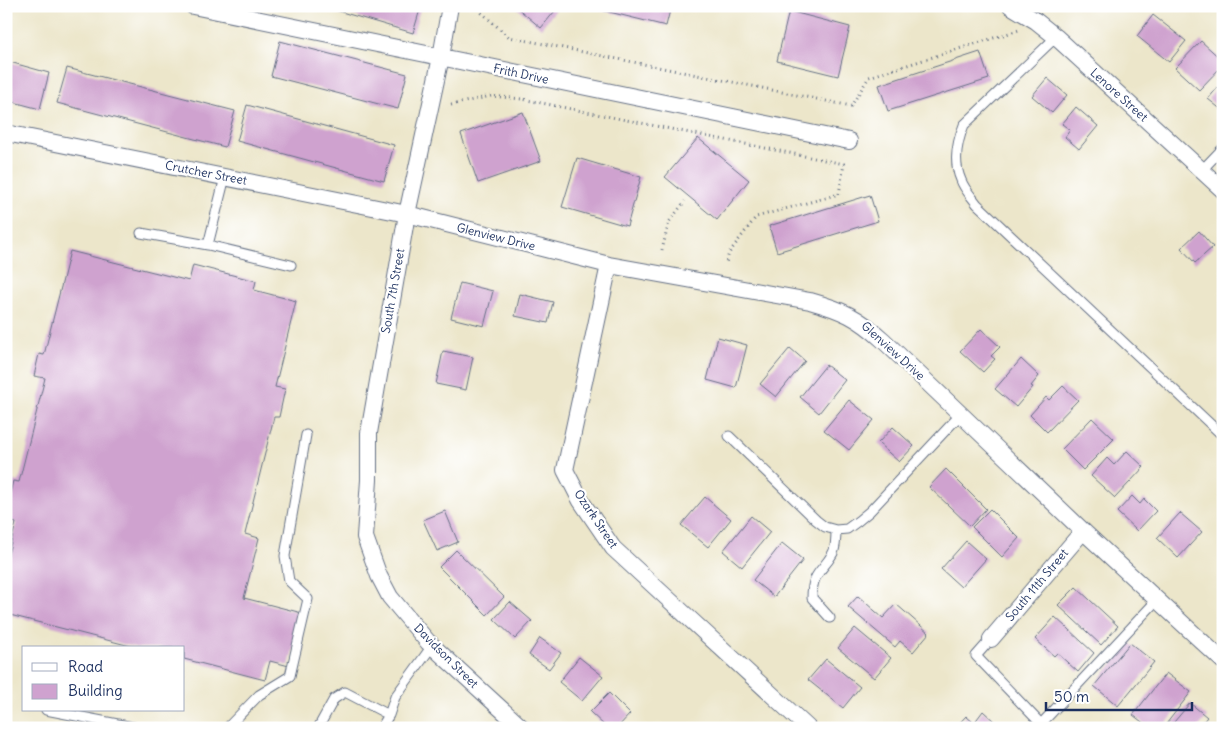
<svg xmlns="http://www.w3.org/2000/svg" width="1229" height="734" font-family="Delius,sans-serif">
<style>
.building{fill:#cfa2cf}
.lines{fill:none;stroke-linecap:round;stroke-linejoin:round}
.lane-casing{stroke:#646f84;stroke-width:11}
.street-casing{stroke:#646f84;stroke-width:18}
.path{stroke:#646f84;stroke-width:3;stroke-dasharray:1 4;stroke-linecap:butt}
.lane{stroke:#fff;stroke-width:9}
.street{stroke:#fff;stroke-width:16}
.labels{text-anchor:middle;stroke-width:4.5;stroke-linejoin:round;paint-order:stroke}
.street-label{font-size:12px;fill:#1b2f5e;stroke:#fff}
</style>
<rect width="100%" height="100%" fill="#fff"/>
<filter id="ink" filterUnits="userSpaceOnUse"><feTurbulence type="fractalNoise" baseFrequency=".02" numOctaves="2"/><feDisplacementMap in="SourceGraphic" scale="10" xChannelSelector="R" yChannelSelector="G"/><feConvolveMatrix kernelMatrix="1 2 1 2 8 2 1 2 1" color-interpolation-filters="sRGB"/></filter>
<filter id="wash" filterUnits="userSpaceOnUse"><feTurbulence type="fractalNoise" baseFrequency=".0096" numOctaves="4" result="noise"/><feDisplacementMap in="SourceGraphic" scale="20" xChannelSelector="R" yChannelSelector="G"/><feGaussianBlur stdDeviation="1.12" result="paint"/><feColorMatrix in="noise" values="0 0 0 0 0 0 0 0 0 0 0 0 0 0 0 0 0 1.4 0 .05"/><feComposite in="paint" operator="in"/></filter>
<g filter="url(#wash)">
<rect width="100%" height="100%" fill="#ece6ca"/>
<g id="blocks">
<path class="building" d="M321,6H421L413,33Z
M515,6H559L541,28Z
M602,6H671L666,26L601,10Z
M789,11L850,27L838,76L777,61Z
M1153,15L1186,41L1169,62L1137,36Z
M280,41L407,74L398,109L271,76Z
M1201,41L1223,61V65L1199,90L1175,68Z
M980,52L989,79L888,111L879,85Z
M6,61L49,73L40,109L6,100Z
M67,68L235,111L225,147L57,103Z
M1047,78L1067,95L1052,113L1032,96Z
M1223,81V111L1208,99Z
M247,105L394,145L384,181L237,141Z
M1076,107L1098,126L1079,149L1065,137L1070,130L1062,124Z
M523,112L541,161L478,183L461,134Z
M698,138L749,180L717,220L665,177Z
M577,158L641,177L627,226L562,207Z
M870,195L878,221L777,252L769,226Z
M1199,231L1213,247L1195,263L1181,248Z
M70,251L189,281L193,265L256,281L254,290L296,301L275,387L285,389L279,417H274L245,534L259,538L244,598L302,613L289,666L270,661L265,680L184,659V648H138L6,614V562L16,523L6,520V509L13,481L19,482L45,378L34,376L39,354L44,355Z
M460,283L493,291L484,326L451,318Z
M520,294L553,302L548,323L515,316Z
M981,329L1000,347L991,356L995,359L983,372L960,351Z
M718,337L747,345L736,388L707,380Z
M790,348L805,361L776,397L760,384Z
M443,351L473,357L466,390L436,384Z
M1021,359L1039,376L1031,386L1033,387L1016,407L995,389Z
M826,365L845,380L819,413L800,397Z
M1063,386L1078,400L1047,432L1030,415L1046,397L1049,400Z
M849,400L874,420L849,450L824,430Z
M1092,418L1114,439L1083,470L1062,449Z
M893,427L914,446L899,462L878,443Z
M1127,451L1144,467L1115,498L1091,476L1107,458L1114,465Z
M946,469L986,509L970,526L929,487Z
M1132,496L1140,504L1144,499L1156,511L1137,531L1117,512Z
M705,497L731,519L708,547L681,525Z
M990,509L1019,538L1002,557L972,527Z
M445,511L458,542L437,551L423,520Z
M1180,513L1202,532L1178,558L1157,538Z
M751,516L770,532L742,567L723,551Z
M966,541L986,559L961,587L941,569Z
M782,543L803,560L774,597L753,580Z
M456,550L504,597L487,615L439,567Z
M1076,587L1118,626L1101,645L1058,605Z
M858,596L883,618L896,604L929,633L913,652L900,641L895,647L848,607Z
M510,602L532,621L515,639L494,619Z
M1055,617L1094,653L1078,672L1057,653L1054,656L1035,639Z
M855,628L891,658L874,678L838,648Z
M540,638L561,653L549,669L529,655Z
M1130,643L1154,662L1118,706L1094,686Z
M579,657L603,676L582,701L559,682Z
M826,659L860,687L843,708L808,680Z
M1166,673L1191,692L1163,728H1150L1133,715Z
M609,693L630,714L617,728H607L590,712Z
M1190,703L1207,717L1198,728H1169Z
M983,711L995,722L991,728H955L966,716L974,723Z"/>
</g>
</g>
<g filter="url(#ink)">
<use href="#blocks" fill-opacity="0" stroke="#646f84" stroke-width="1"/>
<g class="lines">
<defs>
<path id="lane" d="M1056,37L964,125C957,142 953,162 961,180C964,189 972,197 977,204L1223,436
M1202,170L1223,148
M225,177L208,245L291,265
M141,233L208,245
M729,436L816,520L825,527L836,530L847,529L858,521L870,511L961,414
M830,618L812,598C812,571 822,573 833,553C836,547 836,537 836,530
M991,639L976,656L1045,728
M46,710L138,728
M1041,724L1157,600
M227,728L259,695L290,676L308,599L289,581L285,556L306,435
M318,728L334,699L345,692L389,715
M381,728L389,715L395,697L432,646"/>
<path id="street" d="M193,6L849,141
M450,6L441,57L407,214L369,433V480L365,537L379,576L390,597L428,642L522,728
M1011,6L1036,21L1056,37L1223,190
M6,133L407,214L609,265L810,301C842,310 858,317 883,340L1083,531L1223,661
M609,265L565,470L581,501L613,548L808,728
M991,639L1083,531"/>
</defs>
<use href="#lane" class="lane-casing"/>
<use href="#street" class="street-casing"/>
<path class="path" d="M474,6L509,37L851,106L869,77L1019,30
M451,105L491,96L522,99L844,164L839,194L756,217L729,253L726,263
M662,250L669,222L685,201"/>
<use href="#lane" class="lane"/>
<use href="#street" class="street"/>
</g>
</g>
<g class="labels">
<g class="street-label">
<text transform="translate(521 74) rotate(12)" y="4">Frith Drive</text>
<text transform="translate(1119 95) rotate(42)" y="4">Lenore Street</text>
<text transform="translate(206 173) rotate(11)" y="4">Crutcher Street</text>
<text transform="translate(496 237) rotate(14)" y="4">Glenview Drive</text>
<text transform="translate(393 291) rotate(-80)" y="4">South 7th Street</text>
<text transform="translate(893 351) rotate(42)" y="4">Glenview Drive</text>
<text transform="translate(596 519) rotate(56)" y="4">Ozark Street</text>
<text transform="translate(1037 585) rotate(-50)" y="4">South 11th Street</text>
<text transform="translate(446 656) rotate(45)" y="4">Davidson Street</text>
</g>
</g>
<rect width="1229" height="734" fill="none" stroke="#fff" stroke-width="25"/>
<rect x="22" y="646" width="162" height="65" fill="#ffffff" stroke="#a4acbf"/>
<rect x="32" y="663" width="25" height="8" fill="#ffffff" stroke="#a4acbf"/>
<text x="68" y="672" font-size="15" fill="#1b2f5e">Road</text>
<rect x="32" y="684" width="25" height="15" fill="#cfa2cf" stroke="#a4acbf"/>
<text x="68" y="696" font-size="15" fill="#1b2f5e">Building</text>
<path d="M1046 702v8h146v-8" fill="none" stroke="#1b2f5e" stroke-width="2.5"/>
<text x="1054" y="702" font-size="15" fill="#1b2f5e" stroke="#ffffff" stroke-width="4" paint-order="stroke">50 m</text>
</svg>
